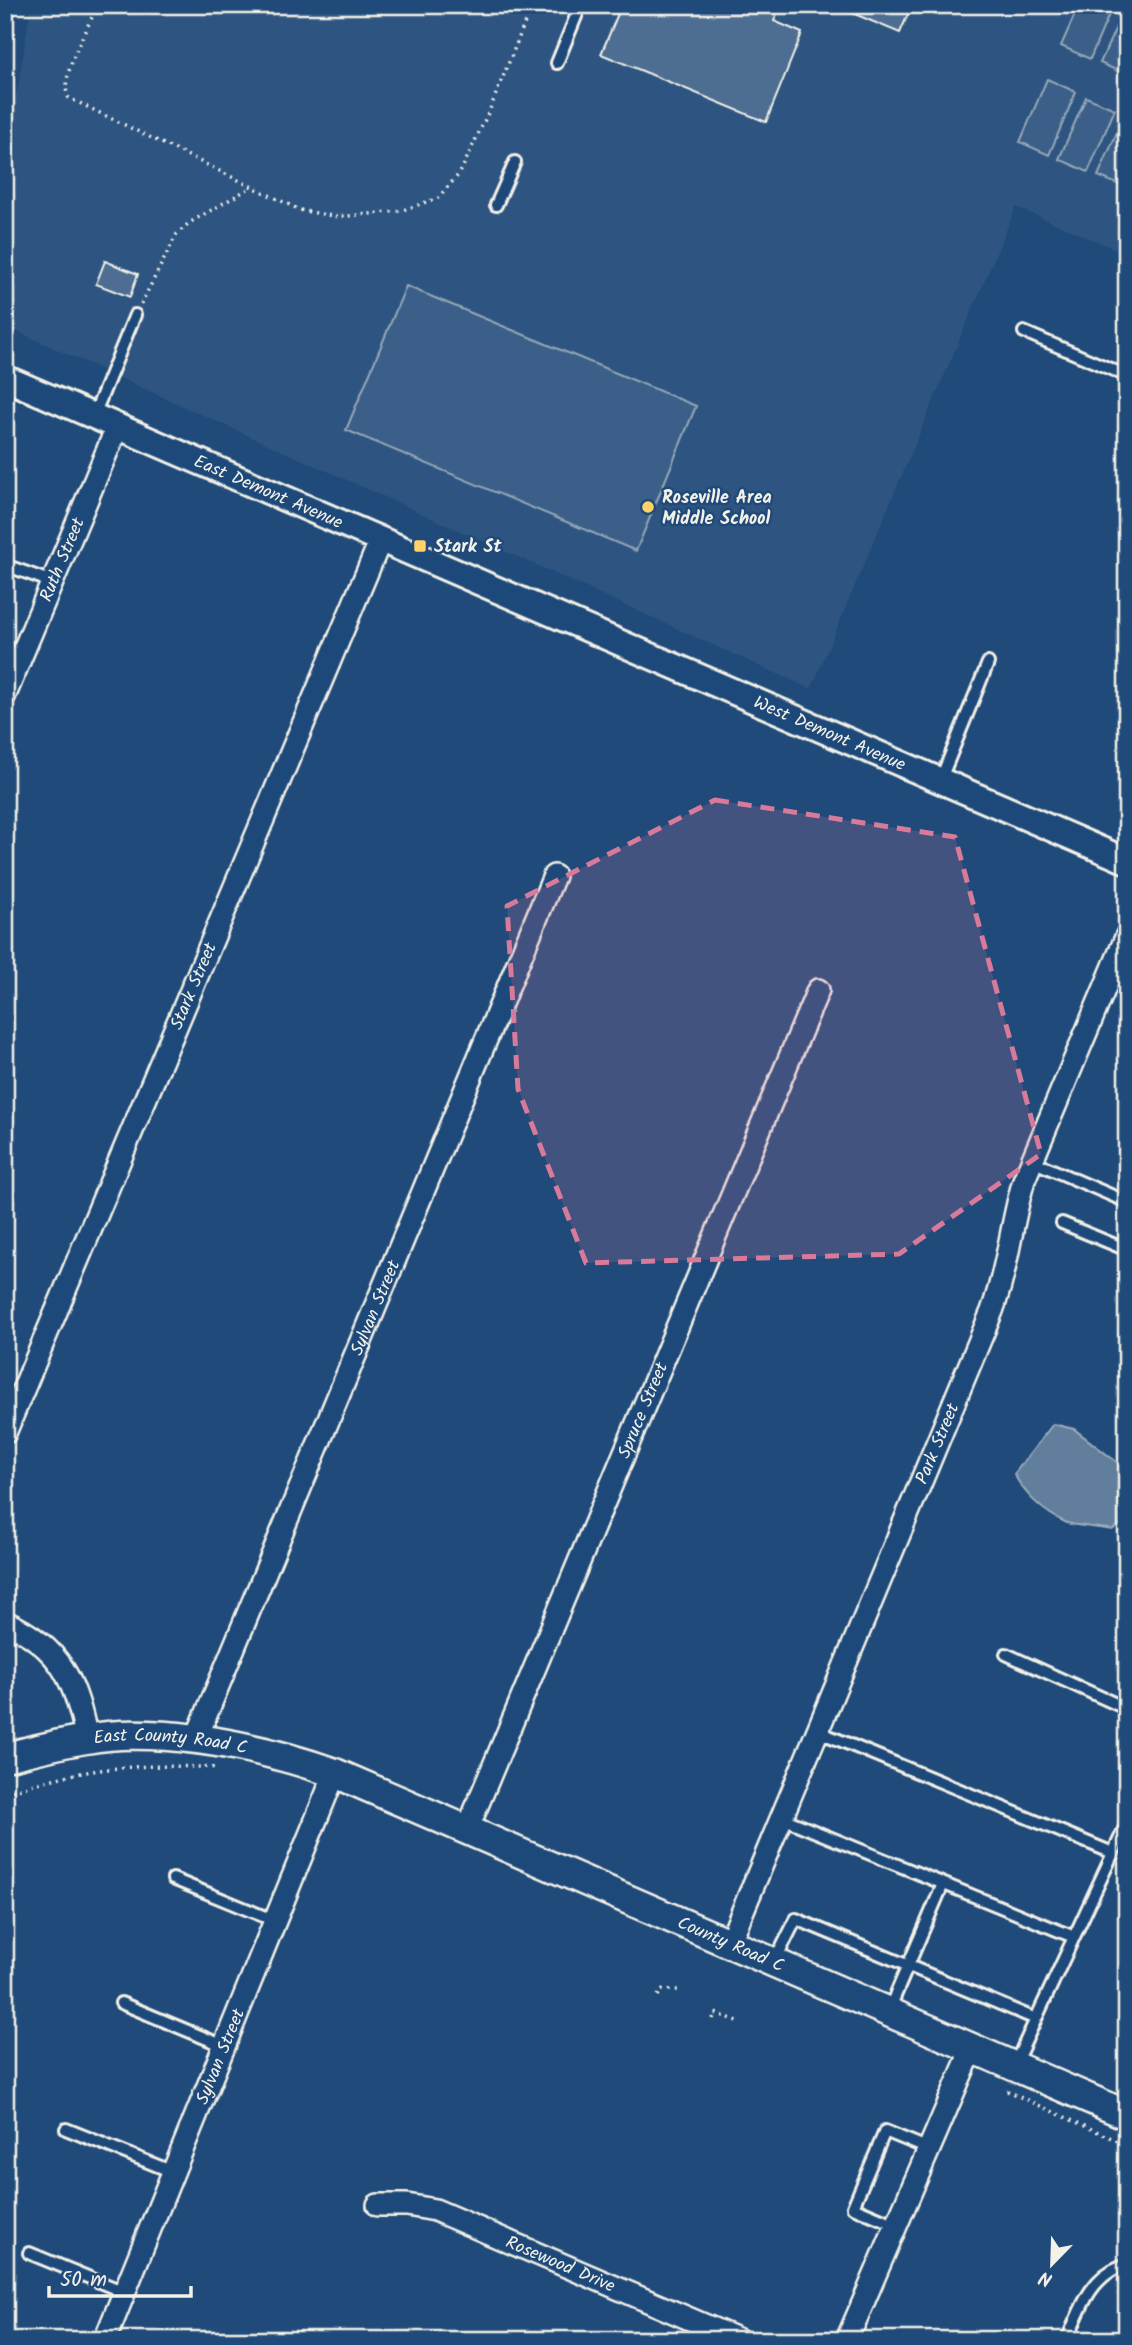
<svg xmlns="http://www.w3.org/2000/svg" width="1132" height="2345" font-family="Kalam,sans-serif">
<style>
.built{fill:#2d5581}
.green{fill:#3a5f88;stroke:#97a8b8;stroke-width:2}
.water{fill:#627e9d;stroke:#9cacbb;stroke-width:2}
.building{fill:#4d6e92;stroke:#f4f1e8;stroke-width:2}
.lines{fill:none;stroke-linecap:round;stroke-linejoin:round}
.service-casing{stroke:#f4f1e8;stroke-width:16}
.minor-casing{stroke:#f4f1e8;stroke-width:26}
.tertiary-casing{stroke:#f4f1e8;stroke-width:30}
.secondary-casing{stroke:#f4f1e8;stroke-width:33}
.path{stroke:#f4f1e8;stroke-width:3.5;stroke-dasharray:2 5;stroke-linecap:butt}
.service{stroke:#1f4a7a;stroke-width:10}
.minor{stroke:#1f4a7a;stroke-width:21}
.tertiary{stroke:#1f4a7a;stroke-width:24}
.secondary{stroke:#1f4a7a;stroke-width:28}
.rail{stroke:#f4f1e8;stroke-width:5}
.marked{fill:#d87a9a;fill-opacity:0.2;stroke:#d87a9a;stroke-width:5;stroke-dasharray:14 9;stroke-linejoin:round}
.poi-dot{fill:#ffd166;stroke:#1f4a7a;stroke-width:2.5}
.labels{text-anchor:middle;stroke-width:5;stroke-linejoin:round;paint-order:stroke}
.street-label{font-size:18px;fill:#f4f1e8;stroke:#1f4a7a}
.poi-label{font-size:18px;font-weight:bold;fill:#f4f1e8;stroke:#1f4a7a;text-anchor:start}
</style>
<rect width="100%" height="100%" fill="#1f4a7a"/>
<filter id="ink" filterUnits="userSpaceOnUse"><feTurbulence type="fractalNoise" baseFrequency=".0143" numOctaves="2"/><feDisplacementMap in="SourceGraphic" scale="14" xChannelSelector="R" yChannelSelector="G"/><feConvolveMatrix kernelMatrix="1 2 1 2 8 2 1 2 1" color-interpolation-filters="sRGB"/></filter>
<g filter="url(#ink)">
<path class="built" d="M31,5H1127V254L1016,207L811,689L5,326V129L18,87Z"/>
<path class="green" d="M1079,5H1113L1090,59L1061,46Z
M1126,5H1127V75L1100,63Z
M1047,79L1076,92L1049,155L1020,142Z
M1086,97L1115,109L1088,172L1059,159Z
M1125,114H1127V188L1098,176Z
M406,286L696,406L636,551L346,430Z"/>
<path class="water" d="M1053,1424L1074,1429L1127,1470V1520L1112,1530C1100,1527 1076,1526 1067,1523C1044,1513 1025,1495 1014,1474Z"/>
<path class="building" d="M595,5H780L774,21L802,33L766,122L601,54L620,9L615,7L613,12Z
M833,5H912L900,33Z
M105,261L138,274L130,297L96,284Z"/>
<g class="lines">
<defs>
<path id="service" d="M557,63L577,14
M496,205L515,162
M1024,332L1127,376
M94,415L135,315
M5,565L52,582
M940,781L988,663
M1032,1161L1127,1202
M1062,1223L1127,1250
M1006,1654L1127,1709
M817,1731L1113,1853
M782,1818L1074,1937
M173,1879L275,1921
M775,1961L796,1919L1036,2019
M121,2003L224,2046
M889,2010L943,1884
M1015,2064L1127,1823
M66,2129L173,2172
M896,2225L853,2207L885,2131L929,2149
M29,2253L124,2292
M1067,2340C1080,2311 1089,2278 1121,2266"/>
<g id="minor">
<path id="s1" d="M5,695L118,425"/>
<path id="s2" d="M5,1433L381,539"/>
<path d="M5,1622C62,1647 76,1683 87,1740"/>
<path id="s3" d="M196,1739L554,876"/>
<path id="s4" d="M467,1830L818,990"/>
<path id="s5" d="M729,1944L992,1311C1008,1268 1011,1223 1024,1180L1127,935"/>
<path id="s6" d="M378,2205H407L435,2210L739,2340"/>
<path id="s7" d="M105,2340L335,1773"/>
<path d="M847,2340L972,2049"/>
</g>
<g id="tertiary">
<path id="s8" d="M5,378L1127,861"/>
</g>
<g id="secondary">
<path id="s9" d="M5,1757C43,1748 82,1737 121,1735C195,1733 266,1749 335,1773L1127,2115"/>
</g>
</defs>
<use href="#service" class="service-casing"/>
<use href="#minor" class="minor-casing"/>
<use href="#tertiary" class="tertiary-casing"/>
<use href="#secondary" class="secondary-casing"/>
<path class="path" d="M98,5C89,25 57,80 69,98L300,210L337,217L400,211L438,198L460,173L490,109L532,5
M141,304L177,234L189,223L248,189
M5,1793C83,1767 136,1763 218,1768
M658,1996L662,1990H682
M713,2019L715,2013L738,2021
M1007,2091L1127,2145"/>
<use href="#service" class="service"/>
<use href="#minor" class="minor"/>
<use href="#tertiary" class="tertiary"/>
<use href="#secondary" class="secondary"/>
<path class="rail" d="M5,30L11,5"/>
</g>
</g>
<path class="marked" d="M715,800L955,837L1041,1154L899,1254L586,1263L518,1089L507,906Z"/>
<g class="poi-dot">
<circle cx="648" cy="507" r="7"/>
<rect x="413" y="539" width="14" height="14" rx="3.5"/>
</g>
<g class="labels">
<g class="street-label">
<text dy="6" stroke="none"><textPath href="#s8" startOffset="287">East Demont Avenue</textPath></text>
<text dy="6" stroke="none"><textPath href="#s1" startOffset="147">Ruth Street</textPath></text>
<text dy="6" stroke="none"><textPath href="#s8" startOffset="898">West Demont Avenue</textPath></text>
<text dy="6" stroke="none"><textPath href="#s2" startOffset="485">Stark Street</textPath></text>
<text dy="6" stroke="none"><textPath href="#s3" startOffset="467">Sylvan Street</textPath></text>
<text dy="6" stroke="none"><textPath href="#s4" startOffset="455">Spruce Street</textPath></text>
<text dy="6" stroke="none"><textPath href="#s5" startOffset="542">Park Street</textPath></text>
<text dy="6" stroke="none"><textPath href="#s9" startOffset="168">East County Road C</textPath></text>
<text dy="6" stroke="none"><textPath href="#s9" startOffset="768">County Road C</textPath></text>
<text dy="6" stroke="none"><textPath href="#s7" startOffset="306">Sylvan Street</textPath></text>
<text dy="6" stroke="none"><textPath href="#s6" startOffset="194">Rosewood Drive</textPath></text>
</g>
<g class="poi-label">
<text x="662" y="503">Roseville Area<tspan x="662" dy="21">Middle School</tspan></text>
<text x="434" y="552">Stark St</text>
</g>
</g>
<rect width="1132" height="2345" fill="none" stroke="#1f4a7a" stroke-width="28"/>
<rect x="14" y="14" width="1104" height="2317" fill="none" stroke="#f4f1e8" stroke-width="2.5" filter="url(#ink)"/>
<g transform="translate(1052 2264) rotate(203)" stroke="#1f4a7a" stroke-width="5" paint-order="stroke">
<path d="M0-5L12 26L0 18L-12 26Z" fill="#f4f1e8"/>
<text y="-10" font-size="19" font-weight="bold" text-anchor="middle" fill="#f4f1e8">N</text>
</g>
<path d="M49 2286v10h142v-10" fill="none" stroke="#f4f1e8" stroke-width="3.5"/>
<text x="60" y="2286" font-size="21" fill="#f4f1e8" stroke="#1f4a7a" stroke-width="5" paint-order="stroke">50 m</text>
</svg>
